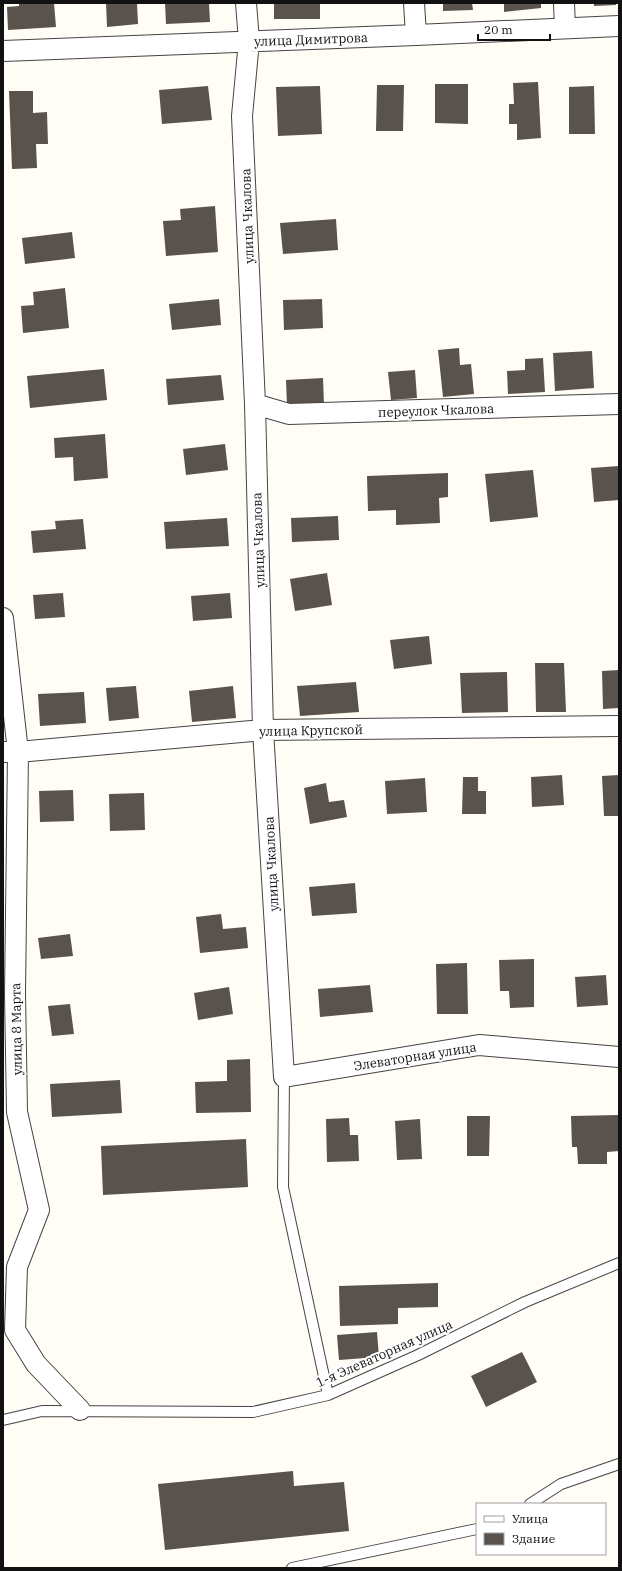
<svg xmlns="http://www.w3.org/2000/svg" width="622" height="1571" font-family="'IBM Plex Serif',serif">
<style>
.building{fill:#5a524d}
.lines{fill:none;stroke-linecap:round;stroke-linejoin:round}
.lane-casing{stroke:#444;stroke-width:12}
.street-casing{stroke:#444;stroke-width:22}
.lane{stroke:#fff;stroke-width:10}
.street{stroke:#fff;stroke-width:20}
.labels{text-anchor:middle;stroke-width:4;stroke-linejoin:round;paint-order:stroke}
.street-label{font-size:13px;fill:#111;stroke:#fff}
</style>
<rect width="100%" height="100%" fill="#fffdf5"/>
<path class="building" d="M19,3H54L56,27L8,30L7,7L19,6Z
M106,3H137L138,24L107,27Z
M165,3H209L210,22L166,24Z
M274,3H320V19H274Z
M443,3H472L473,10L443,11Z
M504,3H541V8L504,12Z
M594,3H616V5L594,6Z
M538,82L541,138L517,140V124H509V104H514L513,83Z
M435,84H468V124L435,123Z
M377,85H404L403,131H376Z
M208,86L212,120L162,124L159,90Z
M320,86L322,134L278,136L276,87Z
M594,86L595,134H569V87Z
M9,91H33V113L47,112L48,144H36L37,168L12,169Z
M215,206L218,252L166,256L163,221L181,220L180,209Z
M336,219L338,250L283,254L280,223Z
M72,232L75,258L25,264L22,238Z
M65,288L69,328L23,333L21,306L34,305L33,292Z
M219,299L221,325L172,330L169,304Z
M322,299L323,328L284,330L283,300Z
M459,348L460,365L471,364L474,394L443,397L438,350Z
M592,351L594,388L555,391L553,353Z
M543,358L545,392L508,394L507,371L525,370V359Z
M104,369L107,400L30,408L27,376Z
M415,370L417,398L391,400L388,372Z
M221,375L224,400L168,405L166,379Z
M323,378L324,405L287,406L286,380Z
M105,434L108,478L74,481L73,457L55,458L54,438Z
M225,444L228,470L186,475L183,449Z
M619,466V500L594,502L591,468Z
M533,470L538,517L490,522L485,474Z
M448,473V497L439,498L440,523L396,525V510L368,511L367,476Z
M338,516L339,540L292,542L291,518Z
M227,518L229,546L166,549L164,522Z
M83,519L86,549L33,553L31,531L56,529L55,521Z
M327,573L332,605L295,611L290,579Z
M63,593L65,617L35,619L33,595Z
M230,593L232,618L193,621L191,596Z
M429,636L432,664L394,669L390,640Z
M535,663H564L566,712H536Z
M619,670V708L603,709L602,671Z
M507,672L508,712L462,713L460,673Z
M356,682L359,712L300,716L297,686Z
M136,686L139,718L109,721L106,688Z
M233,686L236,718L192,722L189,691Z
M84,692L86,723L40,726L38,694Z
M562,775L564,805L532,807L531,777Z
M619,775V816H604L602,776Z
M463,777H478V791H486V814H462Z
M425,778L427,812L387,814L385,781Z
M326,783L329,802L344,800L347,817L310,824L304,788Z
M73,790L74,821L40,822L39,791Z
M144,793L145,830L110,831L109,794Z
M355,883L357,913L312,916L309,887Z
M221,914L223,929L246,927L248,948L200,953L196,917Z
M70,934L73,956L41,959L38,938Z
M534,959V1007L510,1008L509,991H500L499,960Z
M467,963L468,1014H437L436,964Z
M606,975L608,1005L577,1007L575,977Z
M370,985L373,1012L320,1017L318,989Z
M229,987L233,1014L198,1020L194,993Z
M70,1004L74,1034L52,1036L48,1006Z
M250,1059L251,1112L196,1113L195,1082L227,1081V1060Z
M120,1080L122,1113L52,1117L50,1084Z
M619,1115V1151L607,1152V1164H578L577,1147H572L571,1116Z
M467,1116H490L489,1156H467Z
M349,1118L350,1135H358L359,1161L327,1162L326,1119Z
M420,1119L422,1159L397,1160L395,1121Z
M246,1139L248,1187L103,1195L101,1146Z
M438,1283V1307L398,1308V1324L340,1326L339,1286Z
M377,1332L379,1357L339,1360L337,1335Z
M522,1352L537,1382L486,1407L471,1376Z
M293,1471L294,1486L344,1482L349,1531L165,1550L158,1484Z"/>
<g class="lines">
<defs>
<path id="lane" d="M284,1077L283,1187L328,1395
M3,1420L42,1411L253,1412L328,1395L418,1355L525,1302L619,1263
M530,1504L561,1484L619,1464
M292,1568L477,1529"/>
<path id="street" d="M246,3L249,41L242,116L255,404L263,730L284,1077L479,1045L619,1057
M414,3L416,35
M564,3L565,28
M3,51L416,35L619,26
M255,404L289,414L619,404
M3,618L18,752L15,994L17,1112L39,1210L17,1267L15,1330L36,1364L80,1410
M3,752H18L263,730L619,726"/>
</defs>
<use href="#lane" class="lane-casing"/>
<use href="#street" class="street-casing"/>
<use href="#lane" class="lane"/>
<use href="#street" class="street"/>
</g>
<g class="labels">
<g class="street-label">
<text transform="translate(311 39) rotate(-2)" y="5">улица Димитрова</text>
<text transform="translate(247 216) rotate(-92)" y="5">улица Чкалова</text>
<text transform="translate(436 410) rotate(-2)" y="5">переулок Чкалова</text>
<text transform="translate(258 540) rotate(-92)" y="5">улица Чкалова</text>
<text transform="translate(311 730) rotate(-1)" y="5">улица Крупской</text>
<text transform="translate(271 864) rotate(-93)" y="5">улица Чкалова</text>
<text transform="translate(16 1029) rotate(-91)" y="5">улица 8 Марта</text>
<text transform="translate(415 1056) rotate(-9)" y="5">Элеваторная улица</text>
<text transform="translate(384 1353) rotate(-24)" y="5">1-я Элеваторная улица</text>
</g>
</g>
<rect width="622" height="1571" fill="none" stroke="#111111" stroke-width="8"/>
<rect x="476" y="1503" width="130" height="52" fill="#ffffff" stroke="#a0a0a0"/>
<rect x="484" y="1516" width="20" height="6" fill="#ffffff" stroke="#a0a0a0"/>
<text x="512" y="1523" font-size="12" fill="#111111">Улица</text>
<rect x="484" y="1533" width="20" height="12" fill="#5a524d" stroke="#a0a0a0"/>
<text x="512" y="1543" font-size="12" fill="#111111">Здание</text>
<path d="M478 34v6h72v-6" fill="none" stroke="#111111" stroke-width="2"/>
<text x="484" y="34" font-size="12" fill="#111111" stroke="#ffffff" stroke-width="3" paint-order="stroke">20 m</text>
</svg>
